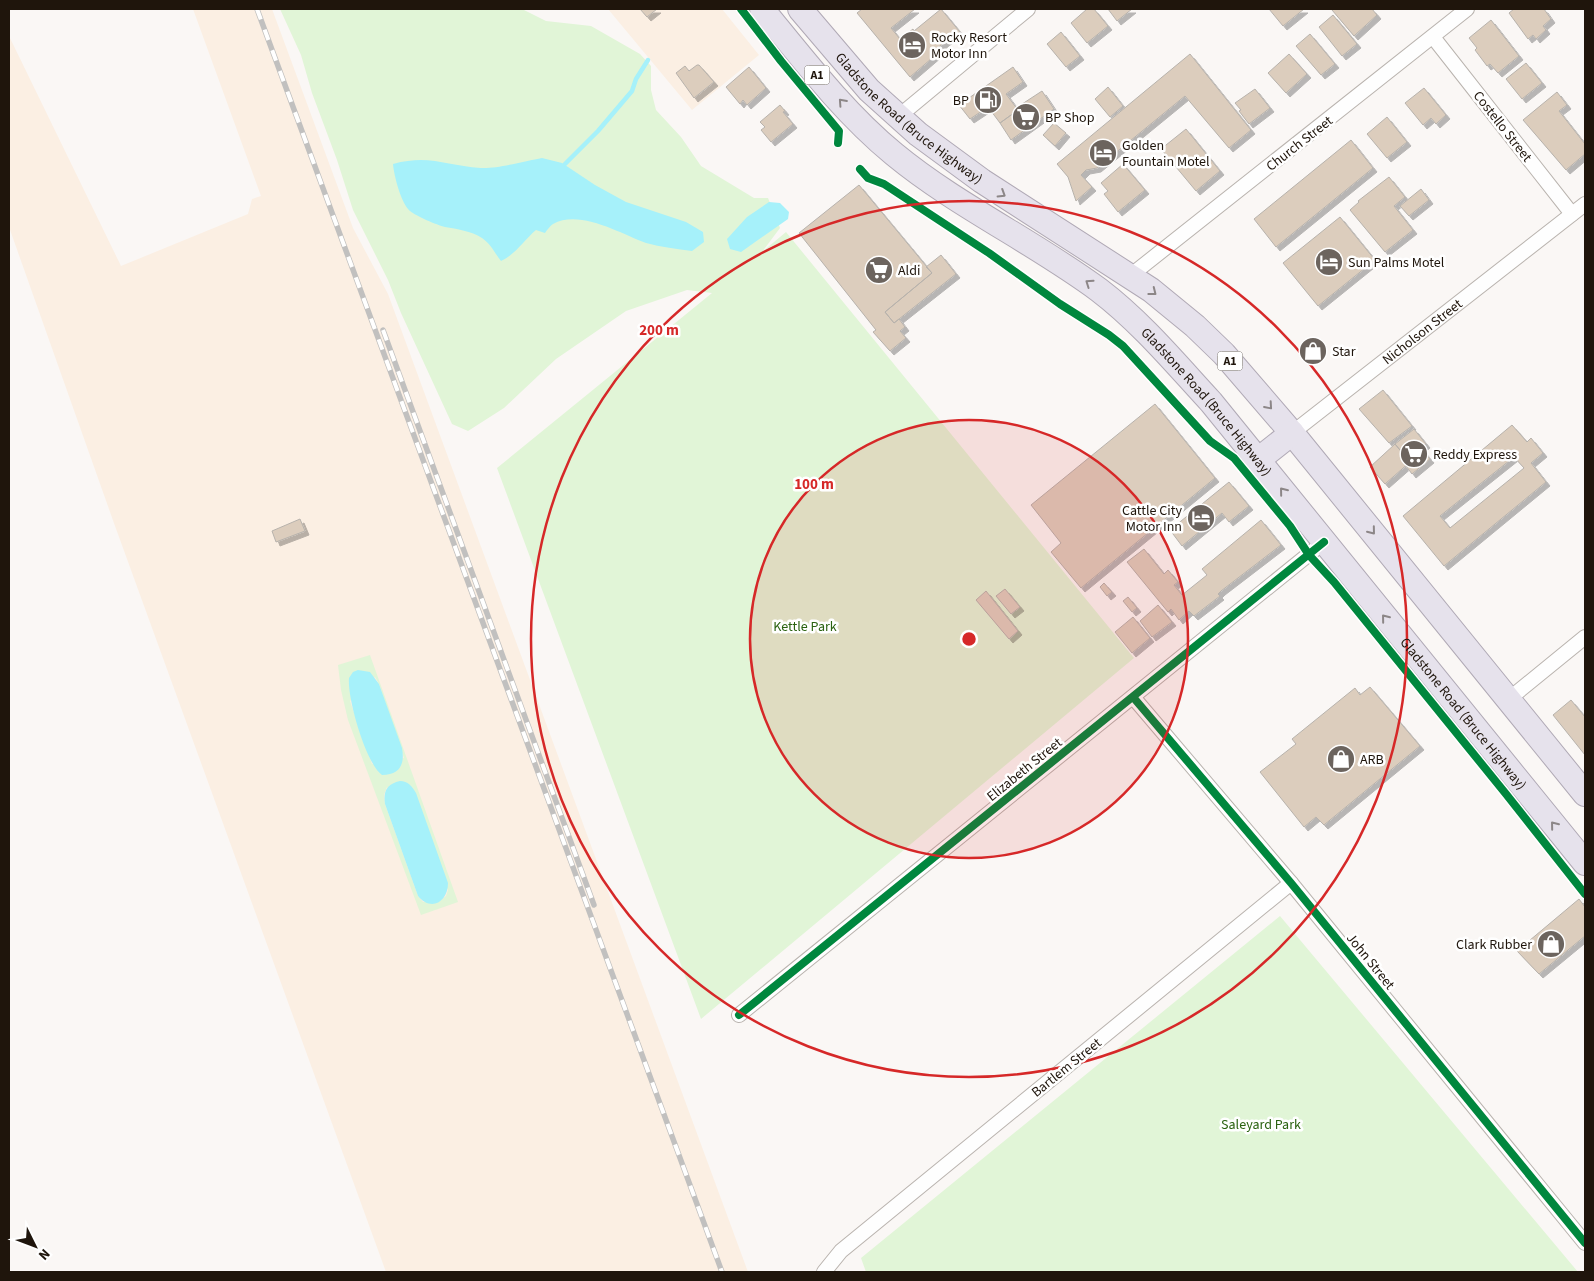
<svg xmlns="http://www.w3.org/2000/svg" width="1594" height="1281" font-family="'Source Sans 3',sans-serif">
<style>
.built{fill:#fbefe3}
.green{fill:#e1f5d7;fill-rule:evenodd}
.water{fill:#a6f1fa}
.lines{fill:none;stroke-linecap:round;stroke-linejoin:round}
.stream{stroke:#a6f1fa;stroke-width:4.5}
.building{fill:#dccdbd;stroke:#b7b2ac;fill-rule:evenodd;filter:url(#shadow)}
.minor-casing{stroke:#b9b3ae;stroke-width:16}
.trunk-casing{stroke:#b0a9b5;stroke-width:26}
.minor{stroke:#fefefe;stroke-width:14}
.trunk{stroke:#e6e2ec;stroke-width:24}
.rail-casing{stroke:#c1c0bf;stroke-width:5.5}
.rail{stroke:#fff;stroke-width:4;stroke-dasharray:11;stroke-linecap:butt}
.cycleway-casing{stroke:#fff;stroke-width:11}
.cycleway{stroke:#00873e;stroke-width:8}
.oneway{stroke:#8c8687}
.ring{fill:none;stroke:#d62828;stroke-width:2.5}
.labels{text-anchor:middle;stroke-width:5;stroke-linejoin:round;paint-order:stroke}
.shield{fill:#fff;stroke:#625b55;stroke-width:1}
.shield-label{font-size:12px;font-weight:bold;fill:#1f150c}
.poi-label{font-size:14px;fill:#1f150c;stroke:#fff;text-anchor:start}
.street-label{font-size:14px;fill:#1f150c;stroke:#fff}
.park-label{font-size:14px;fill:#2a6210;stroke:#fff}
.centre{fill:#d62828;stroke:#fff;stroke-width:2.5}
.ring-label{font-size:15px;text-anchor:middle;font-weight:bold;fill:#d62828;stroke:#fff;stroke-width:5;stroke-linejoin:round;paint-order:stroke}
</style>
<defs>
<filter id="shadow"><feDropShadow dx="4" dy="4" stdDeviation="0" flood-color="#0004"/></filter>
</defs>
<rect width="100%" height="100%" fill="#faf7f5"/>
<path class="built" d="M193,9H272L353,228L388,294L748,1272H386L115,526L9,227V36L121,266L248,214L252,199L261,196Z
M608,9H722L759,55L692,110Z"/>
<path class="green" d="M280,9H522L546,21L591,26L640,54L651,66V90L656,110L681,137L701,166L754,198H768L780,228L762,252L786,232L1134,658L701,1019L497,468L712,293L687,290L626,311L556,359L504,408L468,431L452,424L401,313L388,280L353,210L337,160L312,93L301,55Z
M370,655L458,902L421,915L348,720L341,690L338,665ZM375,677L379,684L404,758L372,764L350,701ZM387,787L448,890L446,896L440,901L423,902L418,896L385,804L384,795Z
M1280,916L1578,1272H866L861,1258Z"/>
<path class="water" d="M542,158L562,163L595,185L626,202L686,222L703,232L704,242L692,251C677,249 661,247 646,243C621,234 580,209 553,224C550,226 547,230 545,233L536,230C524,240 516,254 501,261C494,252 491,244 482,238C471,231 457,229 445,227C437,225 416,216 410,211C401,203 394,176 393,164C430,154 446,166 481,168C496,169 526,161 542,158Z
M769,202L780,203L789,212L788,219L741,252L730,249L727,239L747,217Z
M358,670L370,672L379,684L402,748C405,764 400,775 382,775C366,764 347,698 349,678L353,672Z
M400,781C408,781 412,786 416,793L448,883C448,902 431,912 418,896L385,804C383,791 387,784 400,781Z"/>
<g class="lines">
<path class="stream" d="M565,164L598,131L632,91L636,79L648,60"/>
</g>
<path class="building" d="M640,9H657L647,17Z
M862,9H915L891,28L900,39L913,29L914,31L941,9L960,32L951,40L950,38L935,50L938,53L910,77L857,13Z
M1087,9H1094L1108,26L1087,43L1071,23Z
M1108,9H1132L1117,21Z
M1269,9H1304L1283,26Z
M1334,9H1372L1377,15L1354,36L1332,10Z
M1514,9H1544L1551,19L1543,26L1546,30L1536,39L1533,35L1528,39L1509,13Z
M1333,15L1357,44L1342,56L1319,27Z
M1491,20L1519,56L1498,73L1490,64L1487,66L1475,50L1477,48L1469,38Z
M1061,32L1080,56L1066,67L1047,44Z
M1310,34L1335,64L1321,75L1296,46Z
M1190,54L1251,130L1229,148L1185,96L1097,168L1086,170L1081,175L1092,187L1076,201L1068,177L1057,164Z
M1289,54L1307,74L1286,93L1268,73Z
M1526,63L1542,83L1522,99L1506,79Z
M697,65H699L714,82L694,98L676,73L685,66L689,71Z
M749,67L766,88L747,105L743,100L740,104L726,87Z
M1013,67L1023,82L1006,94L1018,110L1000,123L988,107L970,119L959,105Z
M1108,87L1123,106L1110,117L1095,99Z
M1424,88L1446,115L1436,124L1431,118L1423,125L1405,103Z
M1255,89L1270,108L1249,124L1239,111L1241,110L1235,103Z
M1042,91L1054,109L1011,140L1000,123L1018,110L1016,108Z
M1557,92L1567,105L1559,111L1585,144V154L1566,170L1523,120Z
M780,105L785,111L783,112L793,124L771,142L761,130L765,127L760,122Z
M1387,117L1407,142L1387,158L1367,134Z
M1054,123L1066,133L1055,146L1043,135Z
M1186,129L1220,171L1196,191L1161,149Z
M1351,140L1373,168L1276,247L1254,219Z
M1123,164L1145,190L1118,212L1104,194L1108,191L1101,183Z
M1389,177L1405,197L1394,206L1413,230L1385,252L1350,210L1359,202L1358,201Z
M859,185L932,273L885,312L894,323L899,319L905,327L900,331L906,338L890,351L873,332L876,330L799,233Z
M1421,189L1429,200L1409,216L1400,206Z
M1340,217L1375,260L1318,306L1283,263Z
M941,255L956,274L894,323L885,312L932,273L926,267Z
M1383,390L1412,426L1389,443L1359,409Z
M1155,404L1215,478L1081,588L1051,552L1061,543L1031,505Z
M1512,425L1527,442L1531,438L1543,453L1531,463L1546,482L1444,566L1403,516ZM1514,457L1524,468L1450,528L1440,516Z
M1414,429L1426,444L1421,448L1430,459L1412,474L1406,466L1410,462L1395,444Z
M1395,444L1410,462L1385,484L1370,467Z
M1229,482L1249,506L1229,522L1222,513L1182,546L1170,530Z
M300,519L305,531L276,542L272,531Z
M1261,520L1281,545L1221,591L1218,594L1220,596L1194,616L1189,611L1179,620L1171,609L1168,612L1127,562L1144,549L1164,574L1168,570L1178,582L1174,585L1182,595L1207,575L1202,569Z
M1104,583L1112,592L1107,596L1100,587Z
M1005,589L1020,607L1011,614L996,596Z
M986,591L1018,631L1009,639L976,600Z
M1128,597L1137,608L1132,612L1123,601Z
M1158,605L1172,622L1152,637L1140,621Z
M1133,617L1150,638L1132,653L1115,632Z
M1370,687L1420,746L1324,825L1316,817L1304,827L1260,772L1296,744L1292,739L1355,688L1360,695Z
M1571,700L1585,717V755L1553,715Z
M1579,899L1585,907V936L1539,974L1517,951Z"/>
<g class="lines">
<defs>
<g id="minor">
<path d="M1433,37L1572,214"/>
<path d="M898,117L1028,9"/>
<path d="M1130,276L1467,9"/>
<path id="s1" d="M1292,433L1585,204"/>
<path d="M1133,697L1291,883L1585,1243"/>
<path d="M1509,699L1585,637"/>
<path d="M739,1015L1324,542"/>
<path d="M824,1272L841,1251L1291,883"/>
</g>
<g id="trunk">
<path id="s2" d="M762,9C803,59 844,113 894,154C957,206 1033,241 1099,290C1141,322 1175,363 1211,402L1585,863"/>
<path id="s3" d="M800,9L869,90L918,134L982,181L1151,290L1195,326L1224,354L1292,433L1585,794"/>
<path d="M1258,460L1292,433"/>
</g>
</defs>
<use href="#minor" class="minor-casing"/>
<use href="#trunk" class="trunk-casing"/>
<use href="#minor" class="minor"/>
<use href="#trunk" class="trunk"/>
<defs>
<path id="rail" d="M257,9L722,1272
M383,330L594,905"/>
</defs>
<use href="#rail" class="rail-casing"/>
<use href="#rail" class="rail"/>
<defs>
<path id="cycleway" d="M741,9L781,61L839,131L838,143
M860,169L868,178L884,184L989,253L1060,304L1109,335L1123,346L1210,441L1234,458L1290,526L1309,555L1334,582L1506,794L1585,894
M1133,697L1291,883L1585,1243
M739,1015L1324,542"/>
</defs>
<use href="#cycleway" class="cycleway-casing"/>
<use href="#cycleway" class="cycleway"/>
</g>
<defs><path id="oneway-chevron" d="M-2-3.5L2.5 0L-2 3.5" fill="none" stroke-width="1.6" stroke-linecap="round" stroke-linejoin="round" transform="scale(1.25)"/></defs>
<g class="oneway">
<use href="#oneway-chevron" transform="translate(842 102) rotate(-132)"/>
<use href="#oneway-chevron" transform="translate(1002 194) rotate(32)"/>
<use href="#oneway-chevron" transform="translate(1089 283) rotate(-145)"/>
<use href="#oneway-chevron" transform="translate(1153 292) rotate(38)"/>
<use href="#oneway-chevron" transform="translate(1269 406) rotate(49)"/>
<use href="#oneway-chevron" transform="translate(1283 491) rotate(-129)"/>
<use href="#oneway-chevron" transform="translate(1372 531) rotate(51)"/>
<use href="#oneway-chevron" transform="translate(1385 618) rotate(-129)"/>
<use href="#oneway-chevron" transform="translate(1554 825) rotate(-129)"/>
</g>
<circle cx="969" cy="639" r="219" fill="#d62828" fill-opacity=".12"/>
<g class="ring">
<circle cx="969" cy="639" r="219"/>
<circle cx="969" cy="639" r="438"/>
</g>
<defs>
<symbol id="hotel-disc" viewBox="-11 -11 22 22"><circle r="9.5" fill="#6c645e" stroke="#fff"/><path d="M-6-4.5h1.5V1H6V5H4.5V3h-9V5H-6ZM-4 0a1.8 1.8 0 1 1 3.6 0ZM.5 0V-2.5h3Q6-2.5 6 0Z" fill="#fff"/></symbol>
<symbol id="fuel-disc" viewBox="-11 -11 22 22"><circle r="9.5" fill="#6c645e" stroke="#fff"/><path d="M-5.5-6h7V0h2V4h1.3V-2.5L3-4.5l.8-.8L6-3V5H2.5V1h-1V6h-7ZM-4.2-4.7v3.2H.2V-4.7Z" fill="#fff"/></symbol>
<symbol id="supermarket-disc" viewBox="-11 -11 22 22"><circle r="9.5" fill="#6c645e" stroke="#fff"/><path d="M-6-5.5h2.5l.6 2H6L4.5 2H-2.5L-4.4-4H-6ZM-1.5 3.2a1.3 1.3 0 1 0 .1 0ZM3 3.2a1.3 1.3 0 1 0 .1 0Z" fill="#fff"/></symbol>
<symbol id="shop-disc" viewBox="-11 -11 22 22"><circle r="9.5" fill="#6c645e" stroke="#fff"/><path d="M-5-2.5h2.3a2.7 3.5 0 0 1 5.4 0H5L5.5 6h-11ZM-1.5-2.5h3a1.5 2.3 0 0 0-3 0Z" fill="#fff"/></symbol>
</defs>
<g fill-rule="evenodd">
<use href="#hotel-disc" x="896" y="29" width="32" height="32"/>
<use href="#fuel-disc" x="972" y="84" width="32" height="32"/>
<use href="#supermarket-disc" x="1010" y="101" width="32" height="32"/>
<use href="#hotel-disc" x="1087" y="137" width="32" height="32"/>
<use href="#hotel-disc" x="1313" y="246" width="32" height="32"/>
<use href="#supermarket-disc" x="863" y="254" width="32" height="32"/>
<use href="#shop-disc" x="1297" y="335" width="32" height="32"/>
<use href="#supermarket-disc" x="1398" y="438" width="32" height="32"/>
<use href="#hotel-disc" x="1185" y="502" width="32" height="32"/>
<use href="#shop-disc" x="1325" y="743" width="32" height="32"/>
<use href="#shop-disc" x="1535" y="928" width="32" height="32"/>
</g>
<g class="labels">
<g class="shield">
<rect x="804.5" y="65.5" width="25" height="19" rx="4"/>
<rect x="1217.5" y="351.5" width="25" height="19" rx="4"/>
</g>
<g class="shield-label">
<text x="817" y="79">A1</text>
<text x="1230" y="365">A1</text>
</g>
<g class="poi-label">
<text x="931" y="42">Rocky Resort<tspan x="931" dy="16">Motor Inn</tspan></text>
<text x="969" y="105" text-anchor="end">BP</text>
<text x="1045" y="122">BP Shop</text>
<text x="1122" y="150">Golden<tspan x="1122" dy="16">Fountain Motel</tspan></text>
<text x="1348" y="267">Sun Palms Motel</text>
<text x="898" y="275">Aldi</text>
<text x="1332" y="356">Star</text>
<text x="1433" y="459">Reddy Express</text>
<text x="1182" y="515" text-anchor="end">Cattle City<tspan x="1182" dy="16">Motor Inn</tspan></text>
<text x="1360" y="764">ARB</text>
<text x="1532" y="949" text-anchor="end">Clark Rubber</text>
</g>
<g class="street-label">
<text dy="5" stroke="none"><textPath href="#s3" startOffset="155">Gladstone Road (Bruce Highway)</textPath></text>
<text transform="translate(1503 126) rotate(52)" y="5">Costello Street</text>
<text transform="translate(1299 143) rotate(-38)" y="5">Church Street</text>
<text dy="5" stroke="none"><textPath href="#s1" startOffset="165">Nicholson Street</textPath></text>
<text dy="5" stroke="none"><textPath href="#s2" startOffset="598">Gladstone Road (Bruce Highway)</textPath></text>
<text dy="5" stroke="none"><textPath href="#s2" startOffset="1002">Gladstone Road (Bruce Highway)</textPath></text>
<text transform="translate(1024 769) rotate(-39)" y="5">Elizabeth Street</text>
<text transform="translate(1371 961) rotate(51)" y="5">John Street</text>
<text transform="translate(1066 1067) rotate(-39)" y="5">Bartlem Street</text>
</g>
<g class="park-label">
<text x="805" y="631">Kettle Park</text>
<text x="1261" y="1129">Saleyard Park</text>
</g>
</g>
<circle cx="969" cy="639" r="8" class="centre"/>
<g class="ring-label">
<text x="659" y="335">200 m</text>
<text x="814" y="489">100 m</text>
</g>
<rect width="1594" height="1281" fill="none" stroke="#1f150c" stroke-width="20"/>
<g transform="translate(35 1246) rotate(132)" stroke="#ffffff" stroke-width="4" paint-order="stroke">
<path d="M0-4L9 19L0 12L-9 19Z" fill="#1f150c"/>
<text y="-8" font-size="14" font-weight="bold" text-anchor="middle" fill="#1f150c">N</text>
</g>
</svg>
